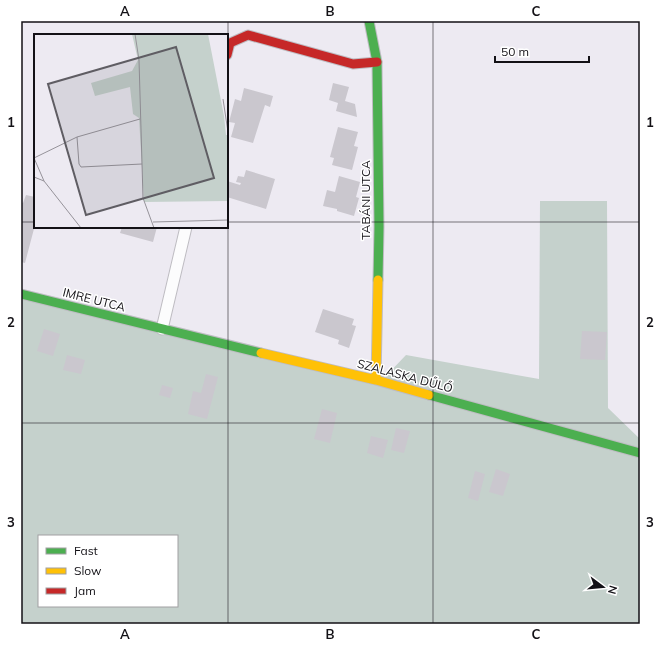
<svg xmlns="http://www.w3.org/2000/svg" width="661" height="645" font-family="Mulish,sans-serif">
<style>
.green{fill:#c5d1cc;fill-rule:evenodd}
.building{fill:#cac7ce}
.lines{fill:none;stroke-linecap:round;stroke-linejoin:round}
.street-casing{stroke:#bebcc2;stroke-width:13}
.fast-casing{stroke:#bebcc2;stroke-width:11}
.slow-casing{stroke:#bebcc2;stroke-width:11}
.jam-casing{stroke:#bebcc2;stroke-width:11}
.street{stroke:#fcfcfd;stroke-width:11}
.fast{stroke:#4caf50;stroke-width:9}
.slow{stroke:#ffc107;stroke-width:9}
.jam{stroke:#c62828;stroke-width:9}
.grid{fill:none;stroke:#131116;stroke-width:1;stroke-opacity:0.55}
.labels{text-anchor:middle;stroke-width:3;stroke-linejoin:round;paint-order:stroke}
.street-label{font-size:12px;fill:#131116;stroke:#fff}
.inset-road{fill:none;stroke:#96939a;stroke-width:1}
.view{fill:#5f5d63;fill-opacity:0.15;stroke:#5f5d63;stroke-width:2}
.inset-edge{fill:none;stroke:#131116;stroke-width:2}
.neatline{fill:none;stroke:#131116;stroke-width:1.5}
.grid-label{font-size:13px;text-anchor:middle;font-weight:bold;fill:#131116}
</style>
<rect width="100%" height="100%" fill="#edeaf2"/>
<path class="green" d="M540,201H607L608,408L640,439V624H21V289L383,379L406,355L539,379ZM39,536H177V606H39Z"/>
<path class="building" d="M333,83L349,87L345,101L355,104L357,117L336,111L338,103L329,100Z
M244,88L273,96L270,107L265,105L253,143L231,137L235,123L229,122L235,99L241,101Z
M338,127L358,132L354,146L358,147L352,170L332,165L334,158L330,157Z
M246,170L275,179L266,209L227,197V181L240,185L241,183L236,182L238,176L244,177Z
M339,176L360,182L356,197L359,198L354,216L337,211V209L323,206L327,190L335,192Z
M26,195L35,197V225L25,263L21,262V202L23,203Z
M122,227H157L153,242L120,233Z
M323,309L354,319L352,325L356,326L349,348L338,344L339,340L315,332Z
M44,329L60,334L53,356L37,351Z
M582,331L607,332L605,360L580,359Z
M67,355L85,360L81,374L63,370Z
M206,374L218,377L207,419L188,414L193,391L201,393Z
M162,385L173,388L170,398L159,395Z
M322,409L337,413L330,443L314,439Z
M396,428L410,431L404,453L391,450Z
M371,436L388,440L383,458L367,453Z
M496,469L510,474L503,496L489,492Z
M475,471L485,474L478,501L468,498Z"/>
<g class="lines">
<defs>
<path id="street" d="M162,329L186,227"/>
<path id="fast" d="M369,21L377,62L379,227L378,280
M21,294L261,353
M429,395L640,453"/>
<path id="slow" d="M261,353L376,380L429,395
M376,380L378,280"/>
<path id="jam" d="M227,55L230,43L248,35L353,64L377,62"/>
</defs>
<use href="#street" class="street-casing"/>
<use href="#fast" class="fast-casing"/>
<use href="#slow" class="slow-casing"/>
<use href="#jam" class="jam-casing"/>
<use href="#street" class="street"/>
<use href="#fast" class="fast"/>
<use href="#slow" class="slow"/>
<use href="#jam" class="jam"/>
</g>
<path class="grid" d="M228,21V624M433,21V624M21,222H35M227,222H640M21,423H640"/>
<g class="labels">
<g class="street-label">
<text transform="translate(366 200) rotate(-90)" y="4">TABÁNI UTCA</text>
<text transform="translate(94 300) rotate(14)" y="4">IMRE UTCA</text>
<text transform="translate(405 376) rotate(15)" y="4">SZALASKA DŰLŐ</text>
</g>
</g>
<g transform="translate(34 34)">
<rect width="194" height="194" fill="#edeaf2"/>
<path d="M98,0H174L190,82L192,101H194V167L110,168L105,84L99,80L96,53L61,62L57,49L98,37L104,26Z" fill="#c5d1cc"/>
<path class="inset-road" d="M101,0L105,26L109,164L120,194M189,65L194,98M43,103L45,130L47,133L108,130M0,124L43,103L106,85M0,124L10,147M0,143L10,147L47,194M119,188L194,186"/>
<path class="view" d="M142,13L180,144L52,181L14,50Z"/>
<rect width="194" height="194" class="inset-edge"/>
</g>
<rect width="661" height="645" fill="none" stroke="#ffffff" stroke-width="44"/>
<rect x="38" y="535" width="140" height="72" fill="#ffffff" stroke="#a1a0a2"/>
<rect x="46" y="548" width="20" height="6" fill="#4caf50" stroke="#a1a0a2"/>
<text x="74" y="555" font-size="12" fill="#131116">Fast</text>
<rect x="46" y="568" width="20" height="6" fill="#ffc107" stroke="#a1a0a2"/>
<text x="74" y="575" font-size="12" fill="#131116">Slow</text>
<rect x="46" y="588" width="20" height="6" fill="#c62828" stroke="#a1a0a2"/>
<text x="74" y="595" font-size="12" fill="#131116">Jam</text>
<g transform="translate(603 587) rotate(106)" stroke="#ffffff" stroke-width="3" paint-order="stroke">
<path d="M0-3L7 15L0 10L-7 15Z" fill="#131116"/>
<text y="-6" font-size="11" font-weight="bold" text-anchor="middle" fill="#131116">N</text>
</g>
<path d="M495 56v6h94v-6" fill="none" stroke="#131116" stroke-width="2"/>
<text x="501" y="56" font-size="12" fill="#131116" stroke="#ffffff" stroke-width="3" paint-order="stroke">50 m</text>
<rect x="22" y="22" width="617" height="601" class="neatline"/>
<g class="grid-label">
<text x="125" y="16">A</text>
<text x="330" y="16">B</text>
<text x="536" y="16">C</text>
<text x="11" y="127">1</text>
<text x="650" y="127">1</text>
<text x="11" y="327">2</text>
<text x="650" y="327">2</text>
<text x="11" y="527">3</text>
<text x="650" y="527">3</text>
<text x="125" y="639">A</text>
<text x="330" y="639">B</text>
<text x="536" y="639">C</text>
</g>
</svg>
